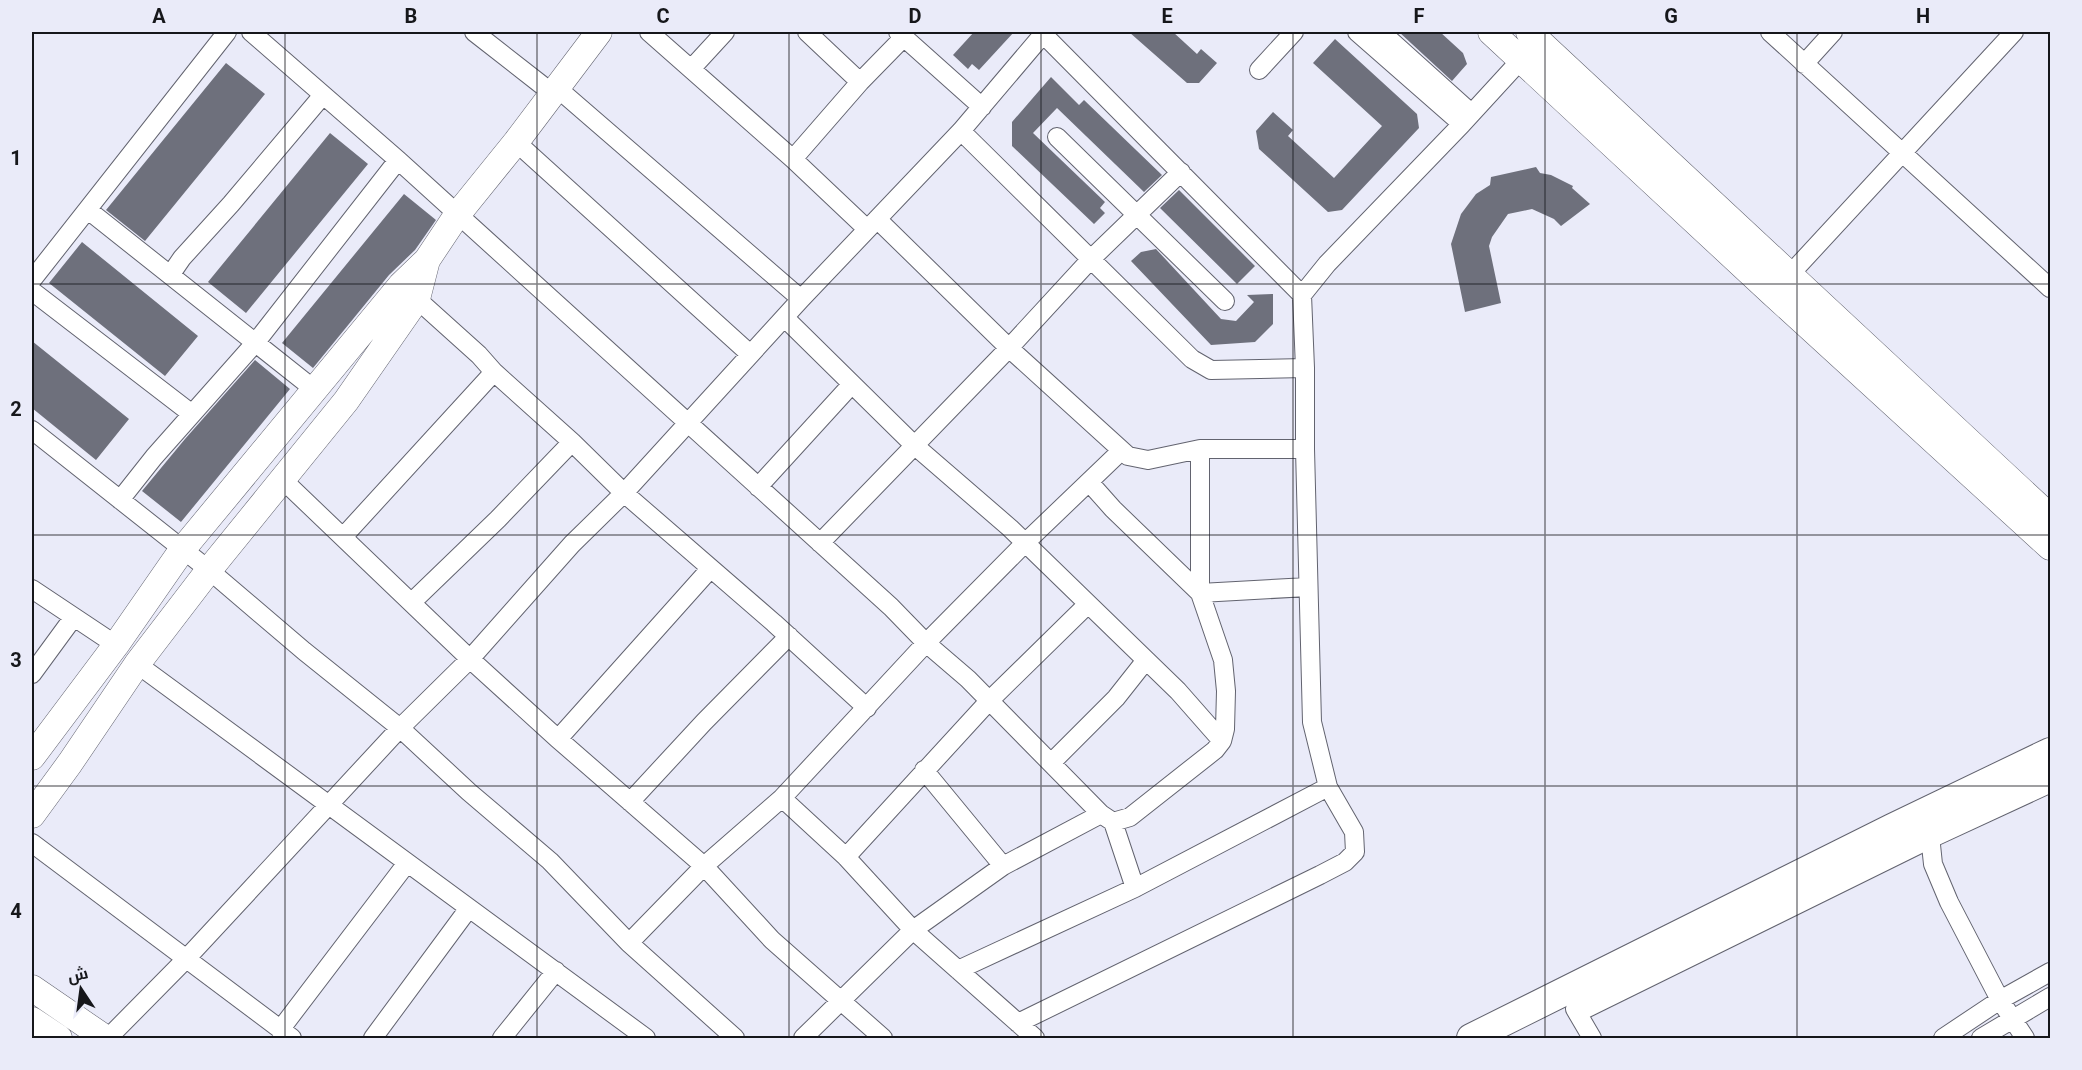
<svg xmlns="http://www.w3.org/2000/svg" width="2082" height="1070" font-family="Roboto,Cairo,sans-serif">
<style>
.building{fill:#6e707c}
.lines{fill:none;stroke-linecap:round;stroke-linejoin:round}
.street-casing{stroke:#62636f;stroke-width:20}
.secondary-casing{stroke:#62636f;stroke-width:27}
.primary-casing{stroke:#62636f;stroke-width:30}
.street{stroke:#fff;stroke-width:18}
.secondary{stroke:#fff;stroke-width:26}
.primary{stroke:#fff;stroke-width:28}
.grid{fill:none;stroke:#16171b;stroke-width:1.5;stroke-opacity:0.55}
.neatline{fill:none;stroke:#16171b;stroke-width:2}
.grid-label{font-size:20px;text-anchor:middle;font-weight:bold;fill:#16171b}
</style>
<rect width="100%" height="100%" fill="#eaebf9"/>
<path class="building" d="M974,32H1014L979,70L972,64L968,69L953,55Z
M1129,32H1173L1197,54L1201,49L1217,63L1199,83H1187Z
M1399,32H1440L1463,53L1467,64L1452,81Z
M1335,39L1417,114L1419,128L1342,210L1328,212L1259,149L1256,131L1273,112L1293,130L1288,136L1334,178L1382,126L1313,63Z
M226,63L265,94L145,241L106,210Z
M1051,77L1079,105L1084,100L1162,175L1144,192L1057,108L1033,133L1105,202L1100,208L1105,213L1094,224L1012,146V122Z
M330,133L368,164L246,313L208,282Z
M1536,167L1540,173L1551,175L1573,186L1572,188L1590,204L1561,226L1554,219L1532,209L1508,214L1492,237L1489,246L1501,303L1465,312L1451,244L1461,214L1476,194L1490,185L1491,177Z
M1179,190L1255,266L1237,284L1160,208Z
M404,194L436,220L415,250L389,275L313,368L282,343Z
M82,242L198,336L165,376L49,283Z
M1156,249L1221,319L1236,321L1254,302L1247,295L1273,294V324L1255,342L1211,345L1131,261L1141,252Z
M32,341L129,419L96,460L32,408Z
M255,360L290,389L181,522L142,491L185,439Z"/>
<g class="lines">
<defs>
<path id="street" d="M251,32L398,160L891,607L926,643L968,679L1101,814L1113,822L1130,817L1215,750L1222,741L1178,691L1010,528L914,445L785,318
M474,32L552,93
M649,32L793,159L867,229
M807,32L860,82
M898,32L982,107
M1041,32L1302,295
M1357,32L1462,124
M1381,32L1471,113
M1770,32L2050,288
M1804,64L1833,32
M691,69L725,32
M1259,70L1294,32
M556,87L801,299
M961,131L1192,359L1211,370L1305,368
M1057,137L1225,301
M516,142L750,354
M793,159L860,82L904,37
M88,210L315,390
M877,219L1009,348L1128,456L1148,460L1200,449H1305L1312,722L1328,787L1354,832L1355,852L1345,862L1320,875L1018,1023
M171,274L182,258L231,204L323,95
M32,280L227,32
M1783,282L2014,32
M32,291L192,414
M409,292L479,355L494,372L572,442L624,493L774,623L867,708
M32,430L209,570L304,651L400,728L469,792L550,861L629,943L735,1038
M1200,449V593L1223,660L1226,691L1225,729L1222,741
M1305,449V368L1302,295L1327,264L1462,124L1529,51
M283,480L470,659L558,739L704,866L772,940L883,1038
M1089,482L1113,509L1200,593L1308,587
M758,487L852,384
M120,500L154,457L256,342L398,160
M343,537L494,372
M820,543L1009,348L1091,259L1181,172
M32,589L116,645
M412,602L498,519L572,442
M137,664L646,1038
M32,674L73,618
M558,739L710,569
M1051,763L1116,698L1146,660
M924,770L1003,866
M782,798L846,857L913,930L1035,1038
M630,802L704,722L789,636
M1113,822L1135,888
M1929,826L1933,864L1949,902L2000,1000L2025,1038
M32,843L292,1038
M846,857L989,701L1088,604
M629,943L704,866L782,798L926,643L1025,543L1121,451
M958,970L1135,888L1328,787
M1575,1009L1592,1038
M280,1030L407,863
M108,1038L186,959L400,728L470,659L572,544L624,493L801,299L961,131L1045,32
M373,1038L469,908
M502,1038L556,971
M803,1038L913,930L1003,866L1101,814
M1943,1038L2000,1000L2050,972
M1981,1038L2050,997"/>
<path id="secondary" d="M1491,32L1772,293L2050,547
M1529,32L2050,517
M32,757L116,645L182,550L401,285L427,260L457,215L516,142L599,32
M32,815L70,763L137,664L209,570L346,401L417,299L427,260
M32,988L105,1038
M32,1020L59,1038"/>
<path id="primary" d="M1584,1004L1929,834L2050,778
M1471,1038L1892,828L2050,752"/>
</defs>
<use href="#street" class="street-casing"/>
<use href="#secondary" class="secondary-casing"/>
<use href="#primary" class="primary-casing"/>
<use href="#street" class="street"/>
<use href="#secondary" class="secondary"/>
<use href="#primary" class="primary"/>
</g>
<path class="grid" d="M285,32V1038M537,32V1038M789,32V1038M1041,32V1038M1293,32V1038M1545,32V1038M1797,32V1038M32,284H2050M32,535H2050M32,786H2050"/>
<rect width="2082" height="1070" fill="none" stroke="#eaebf9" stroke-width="66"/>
<g transform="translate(81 989) rotate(347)" stroke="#eaebf9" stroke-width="4.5" paint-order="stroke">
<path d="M0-4.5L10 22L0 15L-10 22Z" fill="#16171b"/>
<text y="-9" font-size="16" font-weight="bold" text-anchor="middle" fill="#16171b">ش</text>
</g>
<rect x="33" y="33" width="2016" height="1004" class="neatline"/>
<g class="grid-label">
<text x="159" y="23">A</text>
<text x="411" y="23">B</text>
<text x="663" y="23">C</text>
<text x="915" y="23">D</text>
<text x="1167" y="23">E</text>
<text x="1419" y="23">F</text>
<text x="1671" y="23">G</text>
<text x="1923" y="23">H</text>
<text x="16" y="165">1</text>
<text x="16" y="416">2</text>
<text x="16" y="667">3</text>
<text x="16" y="918">4</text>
</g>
</svg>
